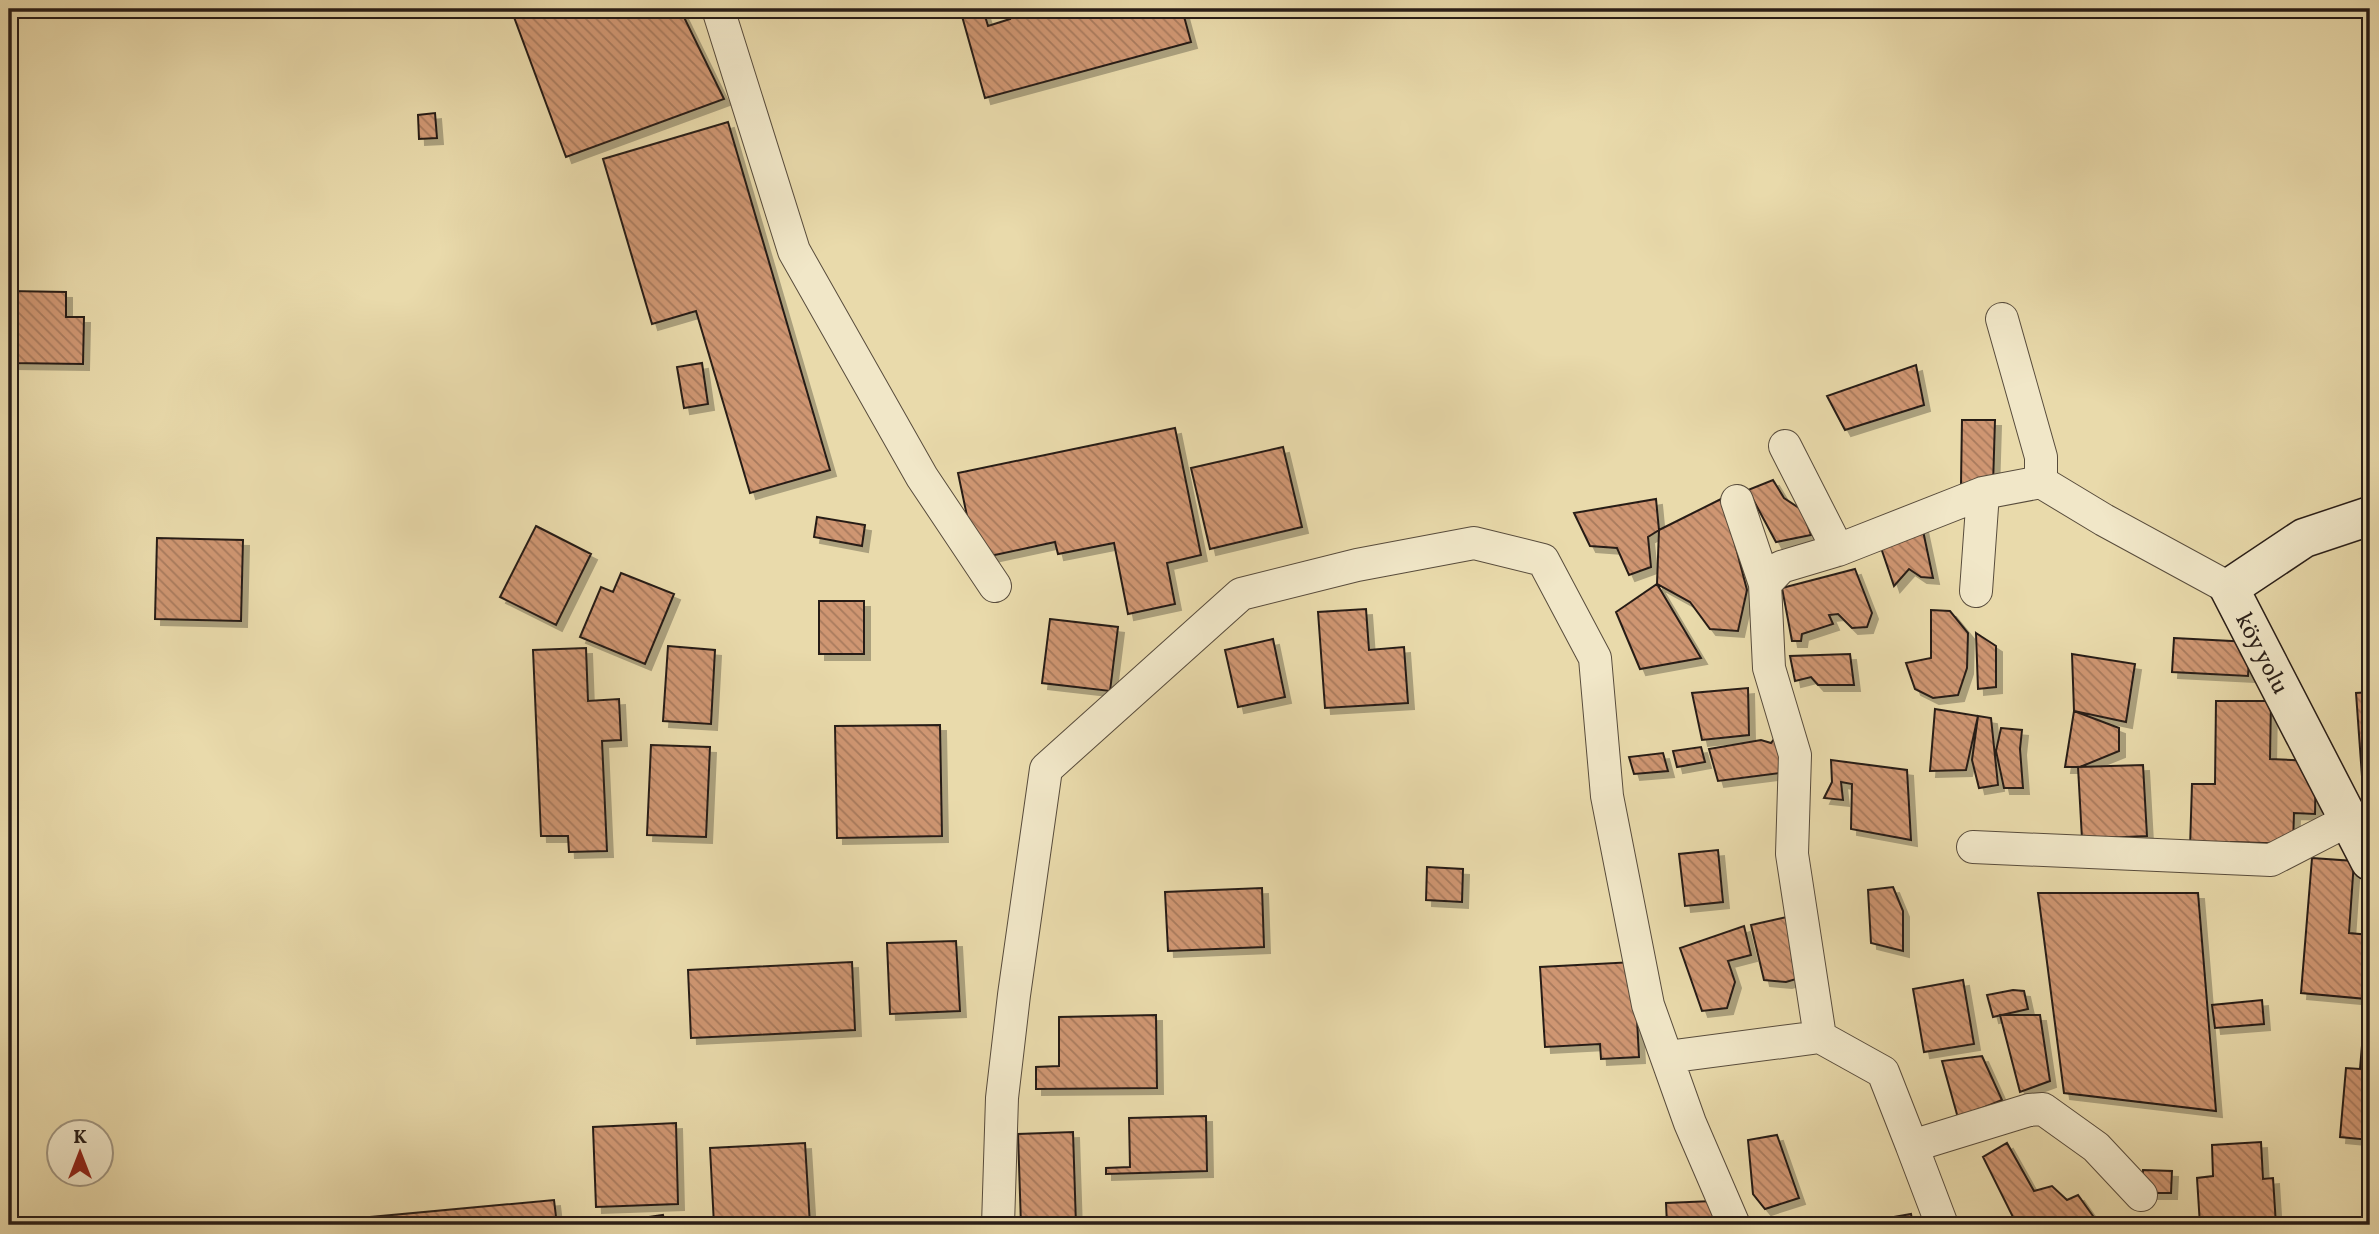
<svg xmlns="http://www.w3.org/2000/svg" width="2379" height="1234" font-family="Vollkorn,serif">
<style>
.building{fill:url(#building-back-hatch);stroke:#281d17;stroke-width:2;filter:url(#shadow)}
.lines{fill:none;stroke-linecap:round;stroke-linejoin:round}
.street-casing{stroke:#584c3c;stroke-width:34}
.secondary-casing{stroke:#281d17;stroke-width:41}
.street{stroke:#f1e7c8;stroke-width:32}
.secondary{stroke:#f1e7c8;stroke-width:38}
.labels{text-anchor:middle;stroke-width:5;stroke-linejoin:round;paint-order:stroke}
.street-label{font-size:24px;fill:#281d17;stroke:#f1e7c8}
</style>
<defs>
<pattern id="building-back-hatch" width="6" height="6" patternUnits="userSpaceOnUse" patternTransform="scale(1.75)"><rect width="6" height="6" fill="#cf9672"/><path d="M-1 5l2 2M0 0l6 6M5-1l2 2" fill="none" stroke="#a87a5d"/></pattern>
<filter id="shadow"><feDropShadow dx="6" dy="6" stdDeviation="0" flood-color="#0004"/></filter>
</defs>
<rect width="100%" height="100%" fill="#e9daab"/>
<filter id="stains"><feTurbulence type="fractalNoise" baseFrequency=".00286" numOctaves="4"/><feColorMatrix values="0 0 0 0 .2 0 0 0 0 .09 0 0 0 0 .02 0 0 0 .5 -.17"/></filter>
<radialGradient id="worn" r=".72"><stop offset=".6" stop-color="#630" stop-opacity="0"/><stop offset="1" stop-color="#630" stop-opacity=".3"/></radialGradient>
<path class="building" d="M511,9H680L724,99L566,157Z
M960,9H983L988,26L1010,19L1007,9H1182L1191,42L985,98Z
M435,113L437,138L419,139L418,115Z
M728,122L830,470L750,493L696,311L652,324L603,159Z
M9,291L66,292V317H84L83,364L9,363Z
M702,363L708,404L684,408L677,367Z
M1916,365L1924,405L1845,430L1827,396Z
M1962,420H1995L1993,485L1961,484Z
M1175,428L1201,555L1167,563L1175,604L1128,614L1114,543L1058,554L1055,542L976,559L958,473Z
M1283,447L1302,527L1210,549L1191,468Z
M1773,480L1784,498L1802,510L1811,535L1776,542L1748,490Z
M1723,498L1747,590L1738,631L1710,629L1690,602L1657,584L1659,530Z
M1656,499L1659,530L1648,537L1651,567L1629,575L1617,548L1590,546L1574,513Z
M817,517L865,525L862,546L814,537Z
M536,526L591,554L556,625L500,597Z
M1922,526L1933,578L1921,577L1909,569L1894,586L1877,536Z
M157,538L243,540L241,621L155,619Z
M1855,569L1872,613L1867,627L1852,628L1838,614L1829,615L1833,624L1802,634L1801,641H1792L1782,588Z
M621,573L674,594L645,664L580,637L601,587L613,592Z
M1657,584L1701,658L1640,669L1616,612Z
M819,601H864V654H819Z
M1366,609L1369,650L1404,647L1408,703L1325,708L1318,612Z
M1931,610L1950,611L1968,633L1967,668L1958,695L1933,698L1915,689L1906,663L1931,658Z
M1050,619L1118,627L1110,691L1042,683Z
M1976,633L1996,646V687L1978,689Z
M2174,638L2250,642L2248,676L2172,672Z
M1273,639L1285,697L1238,707L1225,650Z
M668,646L715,650L711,724L663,721Z
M586,648L588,701L619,699L621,740L602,741L607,851L569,852L568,836H541L533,650Z
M1850,654L1854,685H1818L1811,677L1795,681L1790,656Z
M2072,654L2135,664L2126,722L2074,711Z
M1748,688L1749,735L1702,740L1692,693Z
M2370,692V803L2364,804L2356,693Z
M2216,701H2271L2270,759L2316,761L2315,814L2294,813L2293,844L2231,842L2230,849L2190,848L2192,784H2215Z
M1935,709L1978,716L1966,770L1930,771Z
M2074,711L2119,728V751L2080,767H2065Z
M1978,716L1991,718L1998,785L1979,788L1972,760Z
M940,725L942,836L837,838L835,726Z
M2001,728L2022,730L2020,749L2023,788H2004L1996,751Z
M1778,734L1788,772L1718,781L1709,749L1761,740L1771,743Z
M651,745L710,747L706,837L647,835Z
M1701,747L1705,762L1677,767L1673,751Z
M1663,753L1668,771L1634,774L1629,757Z
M1831,760L1907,770L1911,840L1851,829L1852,784L1841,782L1843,800L1824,798L1832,782Z
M2143,765L2147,836L2082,839L2078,767Z
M1718,850L1723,902L1685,906L1679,854Z
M2312,858L2354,861L2349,933L2370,935V1140L2340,1137L2346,1068L2360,1069L2366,999L2301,993Z
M1427,867L1463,869L1462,902L1426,900Z
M1893,887L1903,911V951L1871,943L1868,890Z
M1262,888L1264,947L1168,951L1165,892Z
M2038,893H2198L2216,1111L2064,1093Z
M1796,915L1806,976L1786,982L1764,980L1751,925Z
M1744,926L1751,955L1728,961L1735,982L1727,1008L1702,1011L1680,948Z
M956,941L960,1011L890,1014L887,943Z
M852,962L855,1030L691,1038L688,970Z
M1634,962L1639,1057L1601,1059L1600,1044L1545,1047L1540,967Z
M1963,980L1974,1044L1924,1052L1913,989Z
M2013,990L2024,991L2028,1009L1993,1017L1987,995Z
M2262,1000L2264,1024L2215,1028L2212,1005Z
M1156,1015L1157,1088L1036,1089V1067L1059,1066V1017Z
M2000,1015H2040L2050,1081L2020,1092Z
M1982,1056L2002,1100L1958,1118L1942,1061Z
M1206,1116L1207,1171L1106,1174V1168L1130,1167L1129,1118Z
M676,1123L678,1204L596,1207L593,1127Z
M1073,1132L1076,1225H1021L1018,1134Z
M1777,1135L1799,1198L1765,1209L1753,1194L1748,1140Z
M2261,1142L2263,1179L2273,1178L2276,1225H2200L2197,1178L2213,1176L2212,1145Z
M805,1143L810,1225H714L710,1148Z
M2007,1143L2034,1191L2052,1186L2067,1200L2078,1195L2093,1216L2094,1225H2012L2016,1223L1983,1157Z
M2143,1170L2172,1171L2171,1193H2142Z
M554,1200L557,1225H361L360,1218Z
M1713,1201L1714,1225H1667L1666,1203Z
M1911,1214L1913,1225H1849Z
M663,1215L665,1225H616L615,1222Z"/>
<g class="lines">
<defs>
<path id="street" d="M718,9L794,251L922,477L995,586
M2002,319L2041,457V482L2104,520L2229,588
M1785,446L1838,550L1983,493L2041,482
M1765,584L1781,567L1838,550
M1976,591L1983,493
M1973,847L2271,860L2339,825L2370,816
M1820,1037L1883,1072L1912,1146L2029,1110L2043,1109L2096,1147L2141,1195
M1667,1057L1820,1037L1792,854L1795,755L1769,668L1765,584L1737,501
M1912,1146L1942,1225
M998,1225L1002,1098L1014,995L1046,769L1241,594L1357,565L1474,543L1543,560L1595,658L1607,796L1648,1005L1690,1123L1734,1225"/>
<g id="secondary">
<path id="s1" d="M2370,516L2304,538L2229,588L2370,861"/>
</g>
</defs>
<use href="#street" class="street-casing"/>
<use href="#secondary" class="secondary-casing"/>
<use href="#street" class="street"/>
<use href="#secondary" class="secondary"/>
</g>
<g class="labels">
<g class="street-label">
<text dy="8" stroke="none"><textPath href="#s1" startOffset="233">köy yolu</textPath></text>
</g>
</g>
<rect width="2379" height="1234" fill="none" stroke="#e9daab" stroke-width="35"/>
<rect x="10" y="10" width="2358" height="1213" fill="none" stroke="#281d17" stroke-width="3.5"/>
<rect x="18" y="18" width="2344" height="1199" fill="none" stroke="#281d17" stroke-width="2"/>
<g transform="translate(80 1153)"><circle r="33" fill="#f1e7c8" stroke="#a19681" stroke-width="2"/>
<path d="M0-5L12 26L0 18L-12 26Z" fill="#8f2418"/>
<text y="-10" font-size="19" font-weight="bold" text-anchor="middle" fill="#281d17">K</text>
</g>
<rect width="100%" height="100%" filter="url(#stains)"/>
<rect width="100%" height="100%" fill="url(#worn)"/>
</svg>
